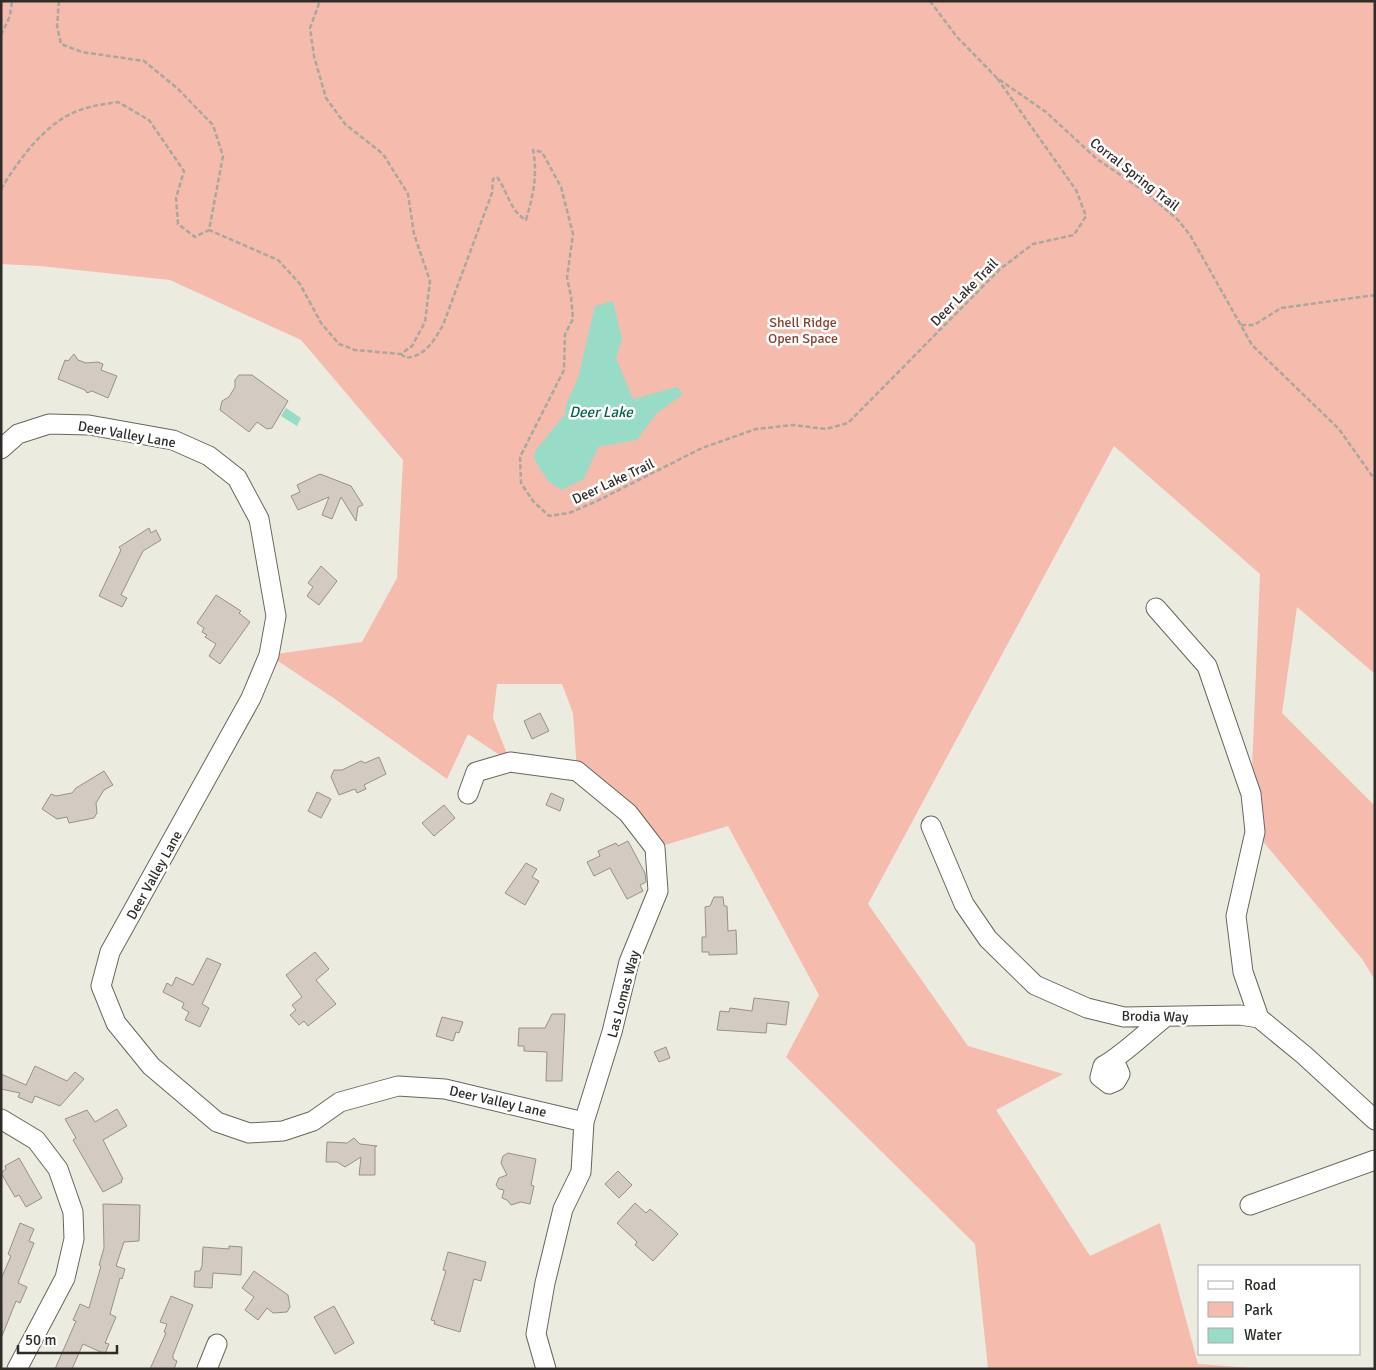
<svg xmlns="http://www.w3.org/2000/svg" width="1376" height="1370" font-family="Signika,sans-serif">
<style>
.green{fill:#f5bbad}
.water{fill:#98dcc7}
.building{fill:#d3cac1;stroke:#999188}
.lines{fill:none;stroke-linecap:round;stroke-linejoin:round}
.minor-casing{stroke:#67675d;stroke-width:21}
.path{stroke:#a9a89e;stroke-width:2.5;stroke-dasharray:5 2.5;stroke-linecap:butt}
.minor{stroke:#fff;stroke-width:19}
.labels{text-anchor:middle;stroke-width:5;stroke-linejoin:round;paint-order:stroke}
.street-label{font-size:14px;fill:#2e2d29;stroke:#fff}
.park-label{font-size:14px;fill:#893f2e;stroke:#fff}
.water-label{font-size:15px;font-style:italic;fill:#04634f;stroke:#fff}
</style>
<rect width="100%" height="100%" fill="#ecebdf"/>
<path class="green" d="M1,1H1375V674L1297,607L1282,713L1375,806V980L1362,959L1255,832L1251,794L1260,574L1114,446L868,904L968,1046L1063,1074L996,1110L1090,1256L1160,1223L1198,1364L1263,1369H988L975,1244L786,1057L819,995L728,826L655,848L577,771L573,713L562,684H497L493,718L510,762L468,734L447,779L332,697L269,655L362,642L397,578L403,460L301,340L170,280L40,266L1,264Z"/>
<path class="water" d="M613,301L622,339L616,358L633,399L677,387L683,394L656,414L637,440L598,447L584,479L561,490L548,481L534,459L535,451L566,413L565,407L578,378L595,306Z
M286,408L301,418L297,426L281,416Z"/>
<path class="building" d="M74,354L78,360L86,363L98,362L103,364L101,370L117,376L108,398L92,391L87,393L85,390L58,379L65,360L68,361Z
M239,375H252L288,401L272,428L267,429L257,422L249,432L220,410L222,401L229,397L235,387V380Z
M320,474L351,486L363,505L358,507L356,521L341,497L332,519L322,515L329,497L298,510L291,496L300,492L297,485Z
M149,528L151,533L156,530L161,540L143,551L121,595L127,598L122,607L99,596L121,550L119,547Z
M321,566L337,581L319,605L307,596L313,587L308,583Z
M216,595L241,611L239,613L250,622L220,664L209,656L216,644L205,637L207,635L202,632L204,628L197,623Z
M540,713L549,731L532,739L524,721Z
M379,757L386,774L364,785L366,789L357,793L355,789L339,795L331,777L334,770H342L361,761L365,763Z
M104,771L113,785L104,790L96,803L97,813L94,818L69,823L67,817L57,819L42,809L51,794L56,796L72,793L76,788Z
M317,792L331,799L321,818L308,811Z
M551,793L564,799L560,811L546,805Z
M444,805L455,818L434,836L422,823Z
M628,841L645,873L646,882L640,885L643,891L627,899L610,868L594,876L587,862L600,856L598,851L616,843L618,846Z
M526,863L537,869L532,877L539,881L525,905L505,893Z
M714,897H723L724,906H727L728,931L736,930L737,954L709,955V952H702V937H706L705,907L710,906Z
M315,952L329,969L316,980L336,1004L308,1026L304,1021L299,1025L290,1015L296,1010L292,1005L302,997L286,975Z
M207,958L221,964L202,1004L209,1008L200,1027L185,1020L189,1012L182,1008L184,1003L163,992L167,983L172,986L176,977L193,985Z
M754,998L789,1002L786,1025L767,1023L766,1033L717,1030L720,1011L729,1012L730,1008L752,1011Z
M552,1014H565L562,1081H546L547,1052L524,1051V1046H518L519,1028H545Z
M442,1017L463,1022L459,1033L456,1032L453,1041L436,1036Z
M666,1047L670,1058L659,1062L654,1052Z
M35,1066L67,1081L75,1072L84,1079L60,1106L35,1096L32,1103L18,1097L20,1093L1,1089V1074L26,1085Z
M117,1109L127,1126L103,1140L123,1179L121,1180L122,1182L103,1192L73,1140L76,1138L65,1119L87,1110L95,1122Z
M354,1138L360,1144L377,1146L375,1147V1175H359L361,1157L345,1167L337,1162H326L327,1142L347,1143Z
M508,1153L536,1159L531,1185L534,1186L530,1204L521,1202L511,1205L507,1200L502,1198L504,1190L499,1189L496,1185L499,1178L507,1175L501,1163L503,1156Z
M19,1158L42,1198L26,1207L19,1195L15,1197L1,1173L6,1169L5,1166Z
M618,1171L632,1185L619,1198L605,1184Z
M635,1203L646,1213L650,1209L678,1234L653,1261L635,1245L637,1242L617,1223Z
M103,1204L140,1205L139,1241L124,1242L116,1266L125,1269L122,1279L120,1278L110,1314L116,1317L105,1343L109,1344L105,1354L83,1344L72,1369H55L76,1321L73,1320L80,1304L89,1308L101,1266L99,1265L104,1248Z
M20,1223L34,1229L29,1241L34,1243L18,1283L27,1287L20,1303L16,1301L2,1336L1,1279L11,1256L8,1254Z
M229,1246L242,1247L241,1275L213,1273L212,1288L194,1287L195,1271H200L202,1266L203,1247L229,1249Z
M448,1252L486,1262L481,1281L474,1279L460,1332L434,1324L435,1321L431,1320L446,1271L443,1270Z
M254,1271L288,1295L290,1307L287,1312L273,1313L267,1308L258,1320L245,1310L254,1297L242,1288Z
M171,1296L193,1305L173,1355V1359L177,1361L174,1369H150L166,1333L164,1332L167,1324L160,1322Z
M334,1306L354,1343L335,1354L314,1317Z"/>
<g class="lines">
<defs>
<path id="minor" d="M1,449L18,434L49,424L89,425L173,440L209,456L237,478L259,519L276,616L269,655L251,698L110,952L101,986L116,1023L151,1066L217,1122L249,1133L283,1131L313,1121L340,1102L398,1086L445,1089L584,1122
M1156,608L1207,666L1251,794L1255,832L1236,916L1243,972L1259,1018
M468,794L476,772L510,762L577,771L628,813L655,848L658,891L629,962L612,1032L584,1122L581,1172L563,1209L545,1283L536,1334L546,1369
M931,826L964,904L988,939L1035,985L1087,1008L1124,1017L1240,1015L1259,1018L1304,1055L1375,1120
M1110,1064L1117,1067L1120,1074L1116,1081L1109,1084L1100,1077L1103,1066C1123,1055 1145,1033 1164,1018
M1,1119L36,1140L58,1169L73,1212L74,1239L65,1278L17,1369
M1250,1205L1375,1160
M207,1369L217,1344"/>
</defs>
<use href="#minor" class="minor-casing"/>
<path class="path" d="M59,1L57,26L61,44L82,52L144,61L177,88L213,125L223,156L209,230L278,260L300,284L321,323L339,344L355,350L401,354L412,346L425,322L430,281L414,234L408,194L383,154L345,124L326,98L314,56L310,28L320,1
M930,1L957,37L997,78L1046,112L1097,159L1148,194L1178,220L1190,235L1252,345L1339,429L1375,480
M1,35L10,16L12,1
M1,189C20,158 47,120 83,109C94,105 106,104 118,102L149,120L184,171L176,198L178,224L195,237L209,230
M1375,277V278
M1241,325H1254L1281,308L1375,295
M401,354L406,358C425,356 434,341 443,325L492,193L493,179L497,177C508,192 510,211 526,220C533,196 538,175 533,150L542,152L561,187L573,234L567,278L571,296L573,319L565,334L564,370L520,457L521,483L533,501L549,516L569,513L595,502L702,448L756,429L793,425L826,429L848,423L1000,269L1033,244L1074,235L1086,216L1076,190L997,78"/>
<use href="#minor" class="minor"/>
</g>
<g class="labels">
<g class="street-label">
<text transform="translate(1135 174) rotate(38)" y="5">Corral Spring Trail</text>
<text transform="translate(964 292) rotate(-45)" y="5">Deer Lake Trail</text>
<text transform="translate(127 434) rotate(10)" y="5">Deer Valley Lane</text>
<text transform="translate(613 481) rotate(-25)" y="5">Deer Lake Trail</text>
<text transform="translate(154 875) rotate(-61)" y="5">Deer Valley Lane</text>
<text transform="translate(623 994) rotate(-75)" y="5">Las Lomas Way</text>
<text transform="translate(1155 1016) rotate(1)" y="5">Brodia Way</text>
<text transform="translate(498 1101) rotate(13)" y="5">Deer Valley Lane</text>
</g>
<g class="park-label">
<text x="803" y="327">Shell Ridge<tspan x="803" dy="16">Open Space</tspan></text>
</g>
<g class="water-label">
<text x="601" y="417">Deer Lake</text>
</g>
</g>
<rect width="1376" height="1370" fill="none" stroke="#2e2d29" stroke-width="5"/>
<rect x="1198" y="1265" width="162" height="90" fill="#ffffff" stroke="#ababa9"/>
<rect x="1208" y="1281" width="25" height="8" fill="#ffffff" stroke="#ababa9"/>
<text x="1244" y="1290" font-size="15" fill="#2e2d29">Road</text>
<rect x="1208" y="1302" width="25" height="15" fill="#f5bbad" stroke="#ababa9"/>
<text x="1244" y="1315" font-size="15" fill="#2e2d29">Park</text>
<rect x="1208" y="1328" width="25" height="15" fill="#98dcc7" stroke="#ababa9"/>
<text x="1244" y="1340" font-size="15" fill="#2e2d29">Water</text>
<path d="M18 1345v8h99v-8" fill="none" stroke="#2e2d29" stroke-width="2.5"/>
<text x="25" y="1345" font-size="15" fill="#2e2d29" stroke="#ffffff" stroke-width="4" paint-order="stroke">50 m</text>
</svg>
